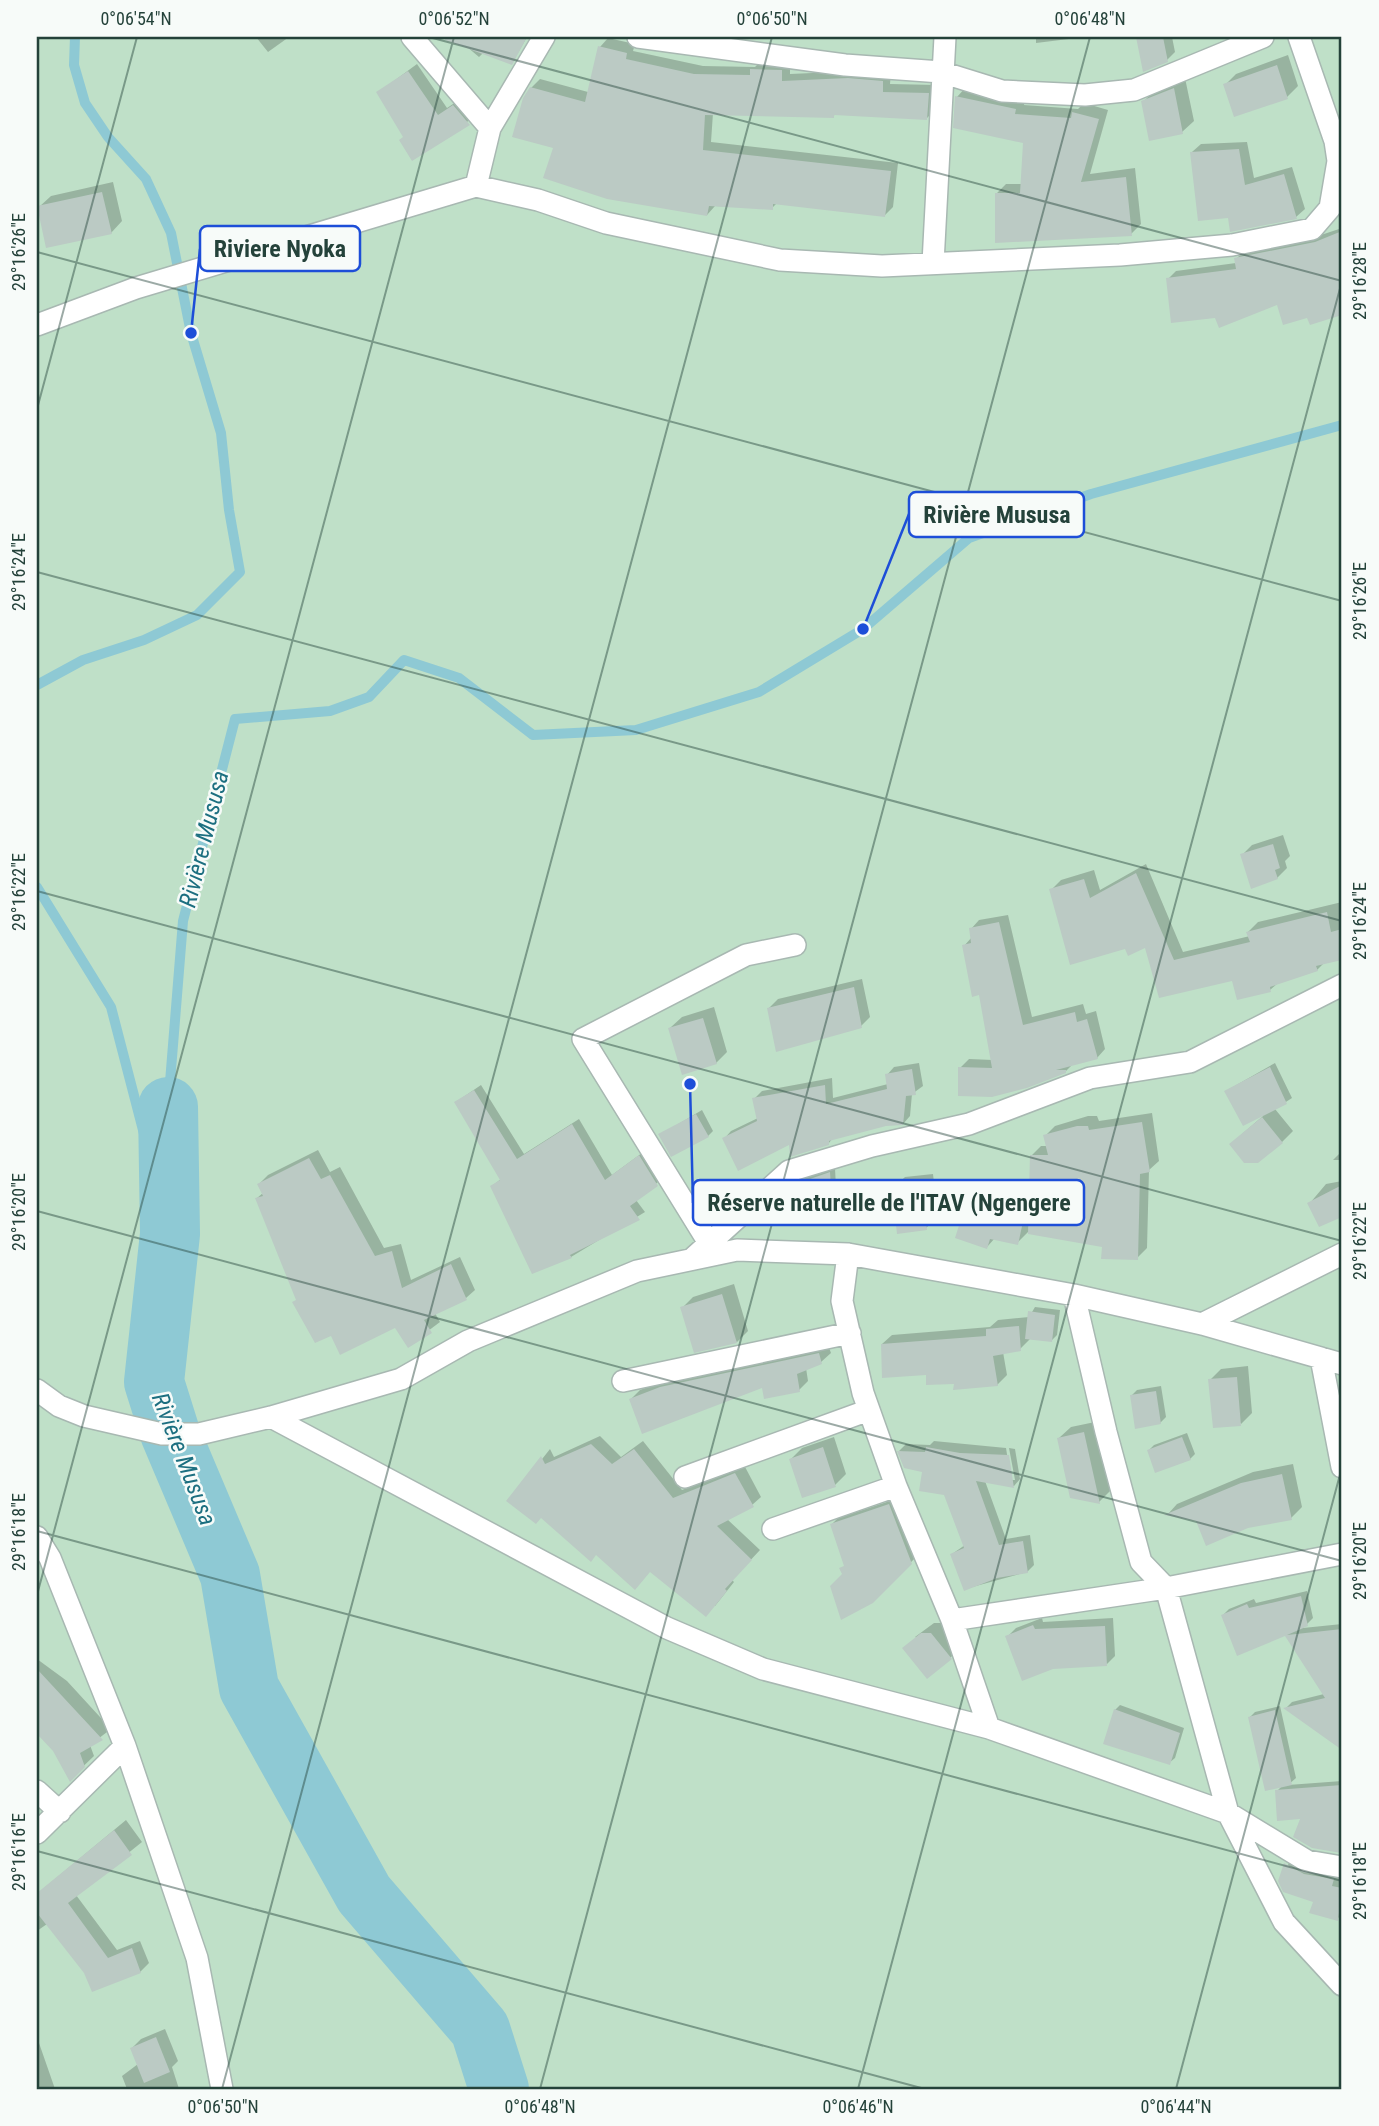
<svg xmlns="http://www.w3.org/2000/svg" width="1379" height="2126" font-family="'Roboto Condensed',sans-serif">
<style>
.green{fill:#bfe0c8}
.shadow{fill:#0003}
.lines{fill:none;stroke-linecap:round;stroke-linejoin:round}
.stream{stroke:#8ec9d4;stroke-width:10}
.river{stroke:#8ec9d4;stroke-width:60}
.building{fill:#bbcac4}
.minor-casing{stroke:#a8b8b2;stroke-width:24}
.minor{stroke:#fff;stroke-width:21}
.ticks{fill:none;stroke:#24423a;stroke-width:2;stroke-opacity:0.45}
.labels{text-anchor:middle;stroke-width:5;stroke-linejoin:round;paint-order:stroke}
.water-label{font-size:24px;font-style:italic;fill:#1c6f80;stroke:#f7fbf9}
.leader{fill:none;stroke:#1d4ed8;stroke-width:2.5}
.callout-dot{fill:#1d4ed8;stroke:#f7fbf9;stroke-width:2.5}
.callout{fill:#f7fbf9;stroke:#1d4ed8;stroke-width:2.5}
.callout-label{font-size:24px;text-anchor:middle;font-weight:bold;fill:#24423a}
.neatline{fill:none;stroke:#24423a;stroke-width:2.5}
.ticks-label{font-size:18px;text-anchor:middle;fill:#24423a}
</style>
<rect width="100%" height="100%" fill="#e6efeb"/>
<path class="green" d="M37,37H1342V2089H37Z"/>
<path class="shadow" d="M256,37H289L268,52Z
M464,37H527L512,63L484,52L479,57L460,41Z
M1002,37H1085L1036,43V37Z
M1138,37H1172L1175,52L1167,60L1145,70Z
M608,38L635,44L633,51L703,66L755,67L760,62H790V74L857,71L891,73L890,84L937,85L935,110L927,118L836,114L833,116L713,113L711,142L898,163L893,207L884,216L777,203L772,208L715,206L707,215L555,147L531,88L540,79L588,92L600,47Z
M1288,55L1298,86L1287,97L1225,85L1236,74Z
M417,64L447,108L462,98L477,115L413,159L405,137L379,92Z
M1185,78L1194,121L1182,132L1143,102L1154,91Z
M966,87L1025,100L1024,105L1078,109L1084,103L1108,110L1090,174L1135,168L1141,224L1131,234L996,194L1006,184H1022L1025,142L957,97Z
M1247,142L1254,178L1292,167L1305,209L1296,217L1230,216L1192,152L1201,144Z
M113,182L122,221L111,233L39,207L51,196Z
M1342,228L1340,314L1308,316L1278,303L1216,316L1168,279L1176,271L1236,263V259L1244,251L1324,234Z
M1283,835L1290,856L1285,861L1287,868L1277,878L1242,855L1252,845Z
M1146,864L1183,952L1250,936L1248,932L1258,922L1342,902V958L1325,962L1317,970L1278,983L1270,990L1234,979L1161,996L1146,946L1126,947L1051,890L1061,880L1094,870L1100,890Z
M1008,915L1032,1017L1083,1004L1086,1014L1096,1011L1105,1049L1097,1058L1073,1064L1065,1072L960,1068L969,1059L993,1060L981,993L964,946L972,937L971,929L979,920Z
M862,979L870,1017L861,1026L769,1008L778,999Z
M714,1007L727,1052L716,1063L670,1028L682,1017Z
M919,1063L923,1086L912,1094L910,1116L903,1124H886L833,1138L828,1144L724,1139L731,1131L758,1118L754,1099L762,1091L832,1078L833,1098L888,1084L887,1075L894,1067Z
M1275,1063L1292,1098L1275,1109L1293,1131L1282,1142L1242,1134L1263,1116L1226,1091Z
M481,1085L524,1154L579,1119L612,1175L646,1150L663,1178L636,1200L645,1212L571,1257L492,1186L501,1179L456,1102Z
M702,1110L713,1131L708,1136L660,1135Z
M1152,1113L1159,1161L1149,1170L1147,1248L1137,1258L1103,1246L1028,1232L1017,1243L995,1238L987,1247L970,1195L981,1185L1030,1201L1031,1156L1041,1146H1048L1045,1136L1055,1126L1088,1116H1097L1099,1121Z
M318,1150L330,1172L340,1167L384,1248L401,1244L411,1280L460,1257L475,1290L466,1298L435,1313L440,1322L408,1346L396,1326L332,1333L298,1299L257,1198L263,1193L259,1184L268,1175Z
M1341,1152L1342,1160H1333Z
M835,1168L837,1208L832,1213L795,1186L800,1180Z
M933,1174L938,1217L926,1228L893,1188L905,1177Z
M1342,1181V1212L1319,1223L1310,1203L1326,1184Z
M734,1284L748,1331L737,1342L682,1308L693,1297Z
M1035,1307L1060,1310L1057,1335L1052,1340L1030,1339L1020,1349L1003,1352L1007,1375L997,1385L956,1382L927,1373L882,1344L892,1335L990,1327L998,1320L1029,1317Z
M828,1345L831,1353L821,1362L806,1368L808,1381L799,1390L763,1386L631,1399L640,1390L671,1378Z
M1248,1366L1252,1413L1241,1424L1210,1380L1221,1369Z
M1161,1386L1166,1417L1160,1423L1132,1395L1137,1390Z
M1095,1422L1110,1491L1099,1502L1059,1438L1071,1427Z
M1187,1433L1195,1454L1190,1459L1149,1450L1154,1445Z
M600,1436L621,1457L643,1441L682,1490L744,1465L761,1497L752,1505L727,1519L760,1550L732,1580L734,1582L715,1606L651,1570L596,1553L542,1516L509,1501L550,1449L554,1457Z
M834,1437L846,1474L835,1485L791,1459L802,1448Z
M934,1441L1006,1448L1011,1480H1015L1009,1448L1015,1449L1020,1479L1014,1486L985,1481L1006,1539L1030,1535L1034,1565L1027,1572L965,1589L952,1554L965,1545L945,1494L924,1470L899,1451L906,1444L930,1445Z
M1293,1464L1302,1507L1291,1518L1197,1519L1168,1514L1177,1504L1253,1472Z
M896,1499L918,1555L872,1602L844,1574L845,1565L832,1524L838,1518Z
M1307,1591L1313,1618L1303,1628L1342,1624V1748L1286,1708L1292,1702L1324,1694L1286,1634L1223,1615L1229,1609L1254,1599L1256,1603Z
M1042,1618L1043,1622L1113,1618L1115,1656L1107,1664L1007,1637L1016,1628Z
M934,1623H942L961,1647L950,1658L915,1637Z
M37,1659L67,1681L111,1729L90,1745L94,1756L70,1779L54,1750L37,1731Z
M1120,1705L1184,1728L1175,1758L1169,1763L1115,1710Z
M1280,1706L1296,1778L1288,1785L1342,1781V1852L1312,1847L1302,1817L1277,1791L1283,1785L1250,1717L1255,1712Z
M126,1820L142,1842L76,1895L117,1950L140,1941L149,1963L140,1972H85L47,1924L37,1931V1894Z
M1291,1859L1342,1875V1914L1337,1919L1315,1901L1280,1881Z
M165,2029L178,2061L172,2067L179,2089H127L122,2076L138,2064L132,2048L141,2039Z
M37,2040L39,2043L55,2089H37Z"/>
<g class="lines">
<path class="stream" d="M37,685L83,660L144,640L197,615L240,572L229,510L221,433L191,333L171,233L146,179L108,137L85,103L74,65L75,37
M37,887L111,1007L170,1234
M168,1107L183,921L235,719L330,711L369,697L404,660L459,678L533,735L636,730L759,692L863,629L969,538L1091,494L1342,425"/>
<path class="river" d="M168,1107L170,1234L154,1382L170,1433L230,1575L249,1688L364,1894L480,2029L499,2089"/>
</g>
<path class="building" d="M445,37H527L512,65L445,40Z
M1136,37H1163L1168,62L1143,72Z
M598,46L627,53L626,59L694,74L750,75V69L782,70V81L848,78L883,81V92L929,93L927,120L834,115V118L705,115L703,150L891,171L885,217L773,204V210L709,206L707,216L607,199L543,178L553,148L512,137L523,98L530,87L585,102Z
M1277,65L1288,99L1234,117L1223,84Z
M408,71L438,115L453,105L470,125L412,161L399,140L403,137L376,92Z
M1174,88L1183,134L1149,141L1141,101Z
M955,96L1016,109L1015,114L1071,118L1072,112L1099,119L1081,182L1126,177L1132,236L995,243V193H1020L1023,143L953,128Z
M1239,149L1245,185L1284,174L1297,219L1230,232L1228,218L1198,221L1190,152Z
M102,192L112,234L46,248L37,206Z
M1342,231V315L1310,325L1307,318L1283,325L1277,305L1219,328L1215,318L1171,323L1166,278L1236,269L1234,258L1315,242Z
M1273,844L1280,868L1275,870L1278,879L1251,889L1240,854Z
M1136,873L1174,960L1250,942L1246,932L1327,912L1331,932L1342,929V960L1316,966L1318,971L1270,987L1271,992L1237,1000L1232,981L1159,998L1145,948L1128,956L1125,949L1070,965L1049,889L1084,879L1090,898Z
M999,922L1023,1025L1075,1012L1077,1022L1087,1019L1098,1059L1056,1070H1066V1073L1027,1088L992,1097L958,1096V1067L992,1068L979,995L972,997L962,945L971,943L969,928Z
M854,987L862,1028L776,1052L767,1008Z
M703,1018L717,1064L682,1075L668,1028Z
M1270,1067L1287,1104L1243,1126L1224,1091Z
M912,1069L916,1095L906,1096L903,1125L886,1126L829,1141V1145L790,1157L789,1145L738,1171L722,1138L757,1121L752,1098L825,1085L826,1104L887,1089L885,1074Z
M474,1090L517,1159L572,1124L605,1180L639,1155L658,1186L630,1206L640,1220L570,1255L572,1258L532,1274L490,1186L500,1180L454,1102Z
M696,1114L709,1137L671,1157L658,1134Z
M1262,1117L1283,1143L1258,1163H1244L1229,1144Z
M1142,1122L1150,1172L1140,1174L1138,1260L1101,1259L1102,1247L1028,1234L1030,1155H1048L1043,1135L1077,1126H1088L1089,1130Z
M309,1158L321,1179L330,1175L375,1256L392,1251L402,1288L451,1264L467,1300L424,1320L432,1333L408,1348L395,1328L340,1355L331,1336L315,1343L292,1302L296,1300L255,1198L263,1196L257,1184Z
M830,1172L833,1215L798,1221L793,1185Z
M922,1184L927,1230L897,1234L892,1188Z
M1342,1185V1217L1319,1227L1307,1203Z
M969,1194L1025,1212L1018,1245L990,1239L987,1249L955,1238Z
M722,1294L737,1343L694,1353L680,1307Z
M1028,1311L1055,1315L1052,1342L1025,1339Z
M1019,1326L1021,1351L993,1356L998,1386L953,1390L954,1384L926,1385V1375L882,1378L881,1344L986,1336V1329Z
M819,1353L822,1364L797,1374L800,1392L764,1399L762,1388L642,1434L629,1399L660,1387Z
M1237,1377L1241,1426L1213,1428L1208,1379Z
M1156,1391L1161,1424L1135,1429L1130,1395Z
M1084,1432L1100,1504L1070,1498L1057,1438Z
M1182,1437L1191,1460L1155,1473L1147,1450Z
M591,1444L612,1464L634,1449L673,1498L735,1473L754,1507L717,1526L752,1560L725,1589L727,1591L706,1617L650,1572L635,1590L596,1555L591,1562L541,1518L536,1524L506,1501L541,1456L545,1464Z
M823,1447L836,1487L802,1498L789,1459Z
M926,1447L960,1453L1009,1455L1014,1488L976,1481L999,1545L1023,1541L1028,1573L997,1578L964,1591L950,1554L964,1548L944,1495L919,1491L922,1472L904,1468L897,1451L925,1452Z
M1282,1474L1292,1520L1248,1528L1206,1546L1196,1521L1164,1515L1241,1483Z
M889,1504L912,1564L873,1603L841,1620L830,1586L842,1574L839,1568L844,1566L830,1524Z
M1301,1596L1308,1626L1287,1635L1342,1629V1750L1283,1708L1325,1698L1285,1636L1237,1656L1221,1615L1247,1604L1249,1608Z
M1033,1625L1035,1629L1105,1626L1107,1666L1053,1669L1022,1681L1005,1636Z
M921,1633H931L952,1659L927,1679L902,1648Z
M37,1669L103,1740L80,1753L85,1767L70,1782L53,1751L37,1734Z
M1114,1709L1180,1733L1170,1765L1103,1744Z
M1275,1710L1292,1785L1265,1791L1248,1717Z
M1342,1785L1341,1853L1312,1848L1293,1837L1300,1819L1277,1821L1275,1790Z
M114,1830L132,1855L68,1903L108,1958L132,1948L141,1973L92,1992L84,1973L37,1913V1893Z
M1284,1863L1304,1874L1334,1879L1332,1886L1342,1888L1338,1921L1309,1913L1313,1902L1283,1892L1278,1881Z
M156,2037L170,2072L144,2083L130,2048Z"/>
<g class="lines">
<defs>
<path id="minor" d="M412,37L490,128
M638,37L845,65L941,72L1002,91L1085,95L1134,90L1263,37
M476,186L490,128L544,37
M933,263L945,37
M37,325L136,288L476,186L538,200L606,223L780,260L882,266L1120,255L1232,245L1312,229L1330,208L1338,161L1335,141L1299,37
M709,1243L583,1039L746,955L795,945
M848,1254L842,1301L863,1393L896,1486L952,1620L989,1728
M692,1259L789,1171L872,1146L969,1124L1090,1078L1190,1062L1342,985
M1074,1295L1106,1432L1141,1562L1166,1588L1228,1813L1284,1922L1342,1985
M1202,1324L1342,1254
M1321,1358L1342,1467
M623,1381L850,1333
M37,1390L59,1406L84,1416L162,1434H199L271,1417L401,1379L468,1341L637,1271L737,1250L848,1254L1074,1295L1202,1324L1342,1364
M271,1417L667,1628L763,1669L989,1728L1228,1813L1307,1861L1342,1867
M685,1477L869,1410
M773,1529L896,1486
M37,1537L50,1558L125,1746L197,1958L222,2089
M952,1620L1166,1588L1342,1554
M37,1791L60,1812
M37,1833L125,1746"/>
</defs>
<use href="#minor" class="minor-casing"/>
<use href="#minor" class="minor"/>
</g>
<path class="ticks" d="M429,37L1342,281M37,252L1342,601M37,409L137,37M37,572L1342,921M37,891L1342,1241M37,1211L1342,1561M37,1531L1342,1881M37,1595L454,37M37,1851L925,2089M222,2089L772,37M540,2089L1090,37M858,2089L1342,281M1176,2089L1342,1467"/>
<g class="labels">
<g class="water-label">
<text transform="translate(204 839) rotate(-76)" y="8">Rivière Mususa</text>
<text transform="translate(184 1459) rotate(69)" y="8">Rivière Mususa</text>
</g>
</g>
<path class="leader" d="M191 333L200 249M863 629L909 514M690 1084L693 1203"/>
<g class="callout-dot">
<circle cx="191" cy="333" r="7"/>
<circle cx="863" cy="629" r="7"/>
<circle cx="690" cy="1084" r="7"/>
</g>
<g class="callout">
<rect x="200" y="226" width="160" height="45" rx="7"/>
<rect x="909" y="492" width="175" height="45" rx="7"/>
<rect x="693" y="1180" width="391" height="45" rx="7"/>
</g>
<g class="callout-label">
<text x="280" y="257">Riviere Nyoka</text>
<text x="997" y="523">Rivière Mususa</text>
<text x="889" y="1211">Réserve naturelle de l'ITAV (Ngengere</text>
</g>
<rect width="1379" height="2126" fill="none" stroke="#f7fbf9" stroke-width="77"/>
<rect x="38" y="38" width="1302" height="2050" class="neatline"/>
<g class="ticks-label">
<text x="136" y="25">0°06'54"N</text>
<text x="454" y="25">0°06'52"N</text>
<text x="772" y="25">0°06'50"N</text>
<text x="1090" y="25">0°06'48"N</text>
<text transform="translate(19 252) rotate(-90)" y="6">29°16'26"E</text>
<text transform="translate(1360 281) rotate(-90)" y="6">29°16'28"E</text>
<text transform="translate(19 572) rotate(-90)" y="6">29°16'24"E</text>
<text transform="translate(1360 601) rotate(-90)" y="6">29°16'26"E</text>
<text transform="translate(19 892) rotate(-90)" y="6">29°16'22"E</text>
<text transform="translate(1360 921) rotate(-90)" y="6">29°16'24"E</text>
<text transform="translate(19 1212) rotate(-90)" y="6">29°16'20"E</text>
<text transform="translate(1360 1241) rotate(-90)" y="6">29°16'22"E</text>
<text transform="translate(19 1532) rotate(-90)" y="6">29°16'18"E</text>
<text transform="translate(1360 1561) rotate(-90)" y="6">29°16'20"E</text>
<text transform="translate(19 1852) rotate(-90)" y="6">29°16'16"E</text>
<text transform="translate(1360 1881) rotate(-90)" y="6">29°16'18"E</text>
<text x="223" y="2113">0°06'50"N</text>
<text x="540" y="2113">0°06'48"N</text>
<text x="858" y="2113">0°06'46"N</text>
<text x="1176" y="2113">0°06'44"N</text>
</g>
</svg>
